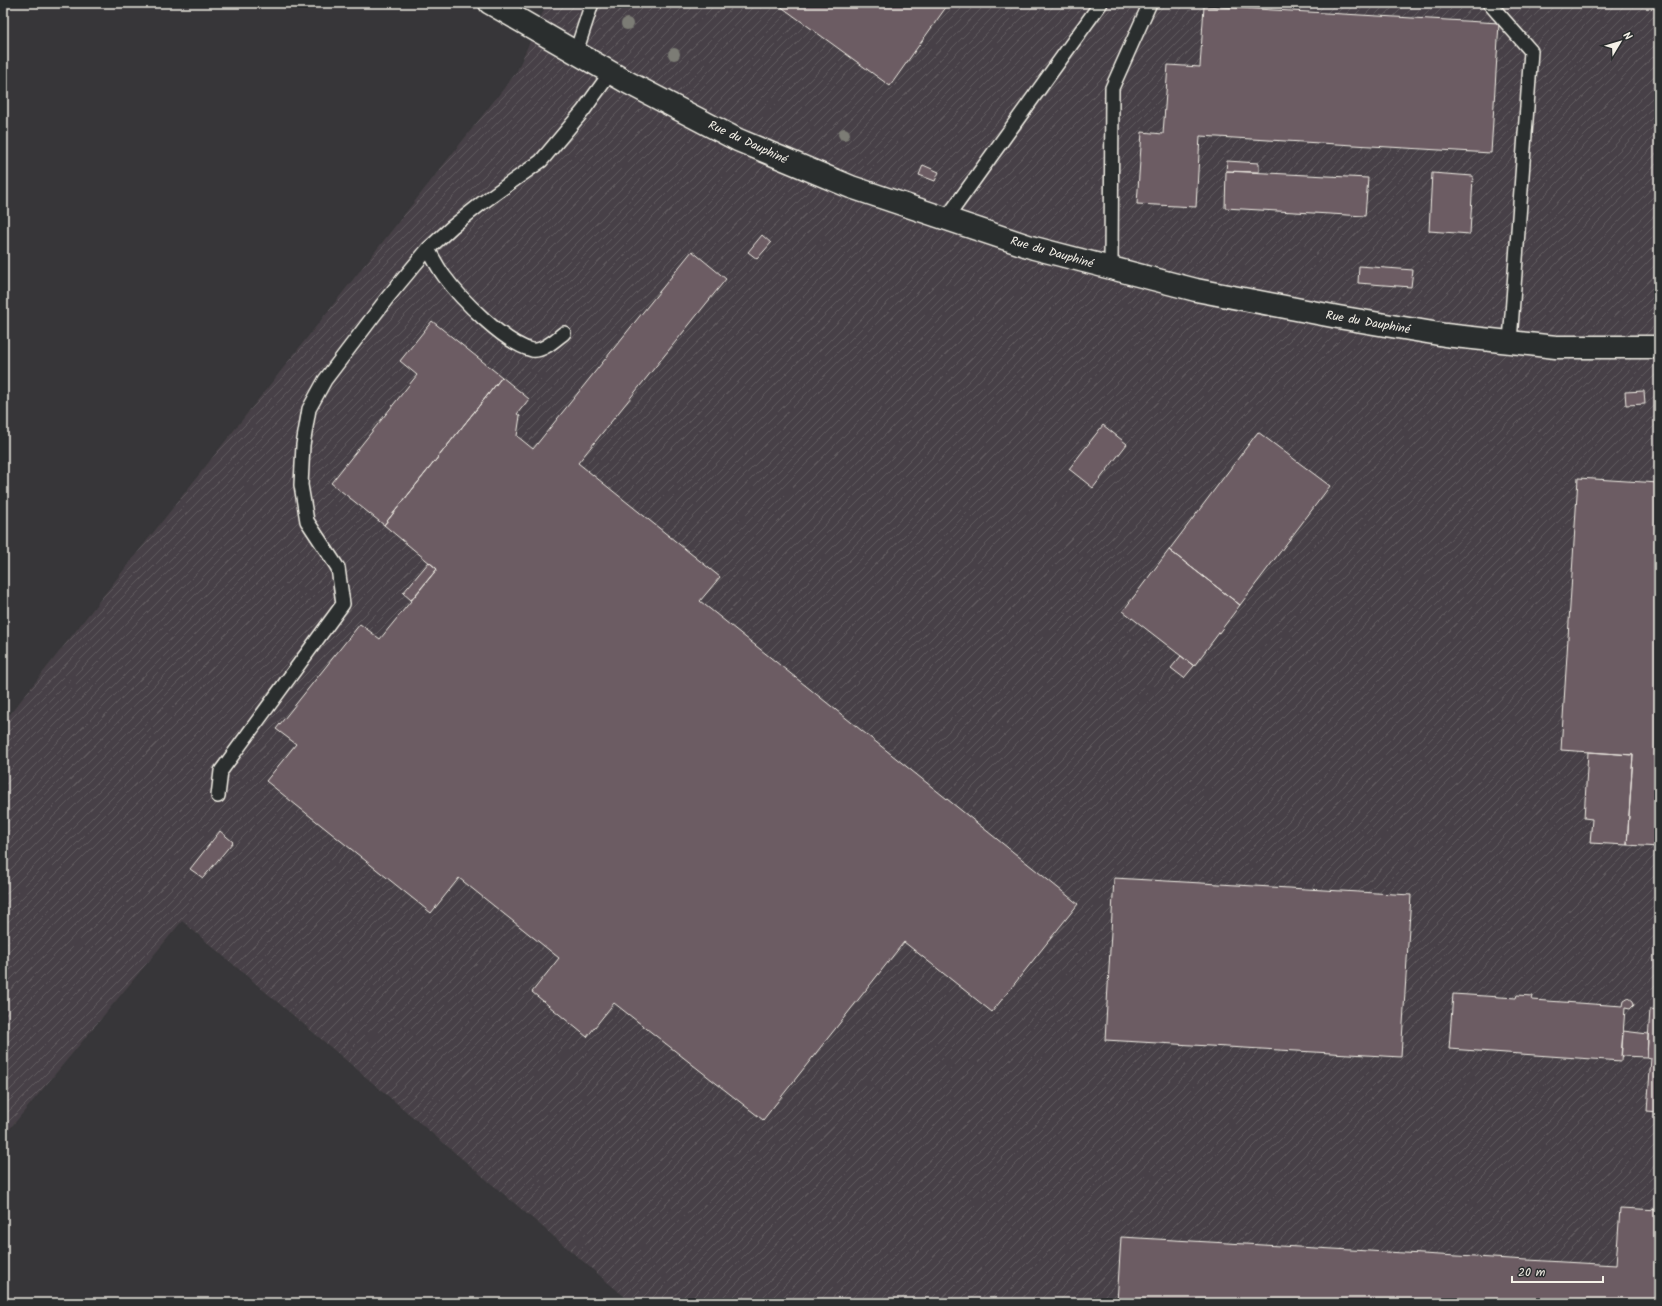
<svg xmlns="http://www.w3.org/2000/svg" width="1662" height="1306" font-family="Kalam,sans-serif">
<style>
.industrial{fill:url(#industrial-furrows)}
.building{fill:#6c5b64;stroke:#f4f1e8}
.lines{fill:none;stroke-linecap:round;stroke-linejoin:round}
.service-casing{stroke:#f4f1e8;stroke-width:16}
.secondary-casing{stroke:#f4f1e8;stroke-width:25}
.service{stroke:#2a2d2e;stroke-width:13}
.secondary{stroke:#2a2d2e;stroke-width:22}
.tree{fill:#7b7c74}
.labels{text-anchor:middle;stroke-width:4;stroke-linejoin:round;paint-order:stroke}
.street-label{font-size:12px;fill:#f4f1e8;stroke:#2a2d2e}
</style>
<defs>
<pattern id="industrial-furrows" width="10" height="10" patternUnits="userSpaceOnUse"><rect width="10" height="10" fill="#474146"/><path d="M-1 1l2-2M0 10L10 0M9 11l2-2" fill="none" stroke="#625d61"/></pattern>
</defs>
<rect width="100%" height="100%" fill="#373639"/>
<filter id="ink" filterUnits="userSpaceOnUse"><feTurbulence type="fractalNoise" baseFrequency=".025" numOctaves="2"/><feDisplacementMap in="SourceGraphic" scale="8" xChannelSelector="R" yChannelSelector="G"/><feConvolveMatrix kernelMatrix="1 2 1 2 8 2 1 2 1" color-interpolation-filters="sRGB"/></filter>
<g filter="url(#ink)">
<path class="industrial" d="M547,3H1659V1303H632L182,921L3,1137V723L516,73Z"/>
<path class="building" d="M776,3H949L890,86Z
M1204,6L1499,23L1491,153L1200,136L1196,207L1137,204L1142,132L1163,134L1168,65L1200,67Z
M1227,161L1259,163V172L1226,171Z
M923,165L939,172L935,181L919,175Z
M1226,171L1368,178L1365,216L1225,208Z
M1432,173L1473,176L1470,234L1429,231Z
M762,235L771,243L757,259L748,252Z
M692,251L726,279L578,463L720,577L700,601L1078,904L992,1012L904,942L763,1120L614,1003L587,1037L532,992L559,958L459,878L431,913L266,781L296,744L276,729L360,624L380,639L437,569L384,525L502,377L529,399L517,414L520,416L517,436L533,449Z
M1359,266L1413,270L1411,287L1358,283Z
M432,321L502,377L384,525L331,483L417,375L400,361Z
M1644,391L1645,404L1626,405L1625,392Z
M1103,425L1127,444L1093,488L1069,469Z
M1258,432L1330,486L1240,605L1169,550Z
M1578,478L1659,483V847L1627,845L1633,755L1561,750Z
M1169,550L1240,605L1194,666L1123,611Z
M429,562L437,569L411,600L403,593Z
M1181,656L1194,666L1184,678L1171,668Z
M1588,752L1633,755L1627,845L1590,843L1592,819L1584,818Z
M220,831L233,842L203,878L190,869Z
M1114,878L1411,895L1401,1057L1105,1040Z
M1453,994L1516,998L1517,995L1533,996L1532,1000L1623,1006L1624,1001L1629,998L1633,1001L1634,1005L1630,1009L1625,1008L1621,1061L1449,1049Z
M1650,1009L1659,1010V1112L1647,1111L1651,1058L1647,1057Z
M1623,1031L1648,1034L1647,1057L1621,1056Z
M1620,1208L1659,1210V1303H1117L1121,1237L1616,1265Z"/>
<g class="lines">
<defs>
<path id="service" d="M1489,3L1531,51L1510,342
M576,52L592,3
M946,219L1101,3
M428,249C433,258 438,268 444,276C460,298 505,344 532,350C543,352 556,339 564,333
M1111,268L1112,88L1150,3
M218,796L221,771L343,604L338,568L307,521L301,485L303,445L309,409L325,380L388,297L428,249L452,227L482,203L541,161L583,111L611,72"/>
<path id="secondary" d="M490,3L627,82L738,140L851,187L1034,248L1196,290L1338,317L1445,335L1556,347H1659"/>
</defs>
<use href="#service" class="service-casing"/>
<use href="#secondary" class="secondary-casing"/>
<use href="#service" class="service"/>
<use href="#secondary" class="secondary"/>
</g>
<g class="tree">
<circle cx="627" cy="24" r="6"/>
<circle cx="674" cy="54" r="6"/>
<circle cx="844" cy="134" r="6"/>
</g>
</g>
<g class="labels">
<g class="street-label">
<text transform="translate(748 142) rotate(25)" y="4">Rue du Dauphiné</text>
<text transform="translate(1052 252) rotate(16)" y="4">Rue du Dauphiné</text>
<text transform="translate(1368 322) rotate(10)" y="4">Rue du Dauphiné</text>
</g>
</g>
<rect width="1662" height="1306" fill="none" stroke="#2a2d2e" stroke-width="16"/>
<rect x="8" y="8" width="1646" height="1290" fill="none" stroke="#f4f1e8" stroke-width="1.5" filter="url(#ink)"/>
<g transform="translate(1620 42) rotate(52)" stroke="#2a2d2e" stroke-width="3" paint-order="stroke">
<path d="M0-3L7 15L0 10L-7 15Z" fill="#f4f1e8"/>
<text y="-6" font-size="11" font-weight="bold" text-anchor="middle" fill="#f4f1e8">N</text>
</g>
<path d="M1512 1276v6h91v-6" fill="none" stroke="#f4f1e8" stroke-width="2"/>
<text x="1518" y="1276" font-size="12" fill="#f4f1e8" stroke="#2a2d2e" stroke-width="3" paint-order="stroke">20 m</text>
</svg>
